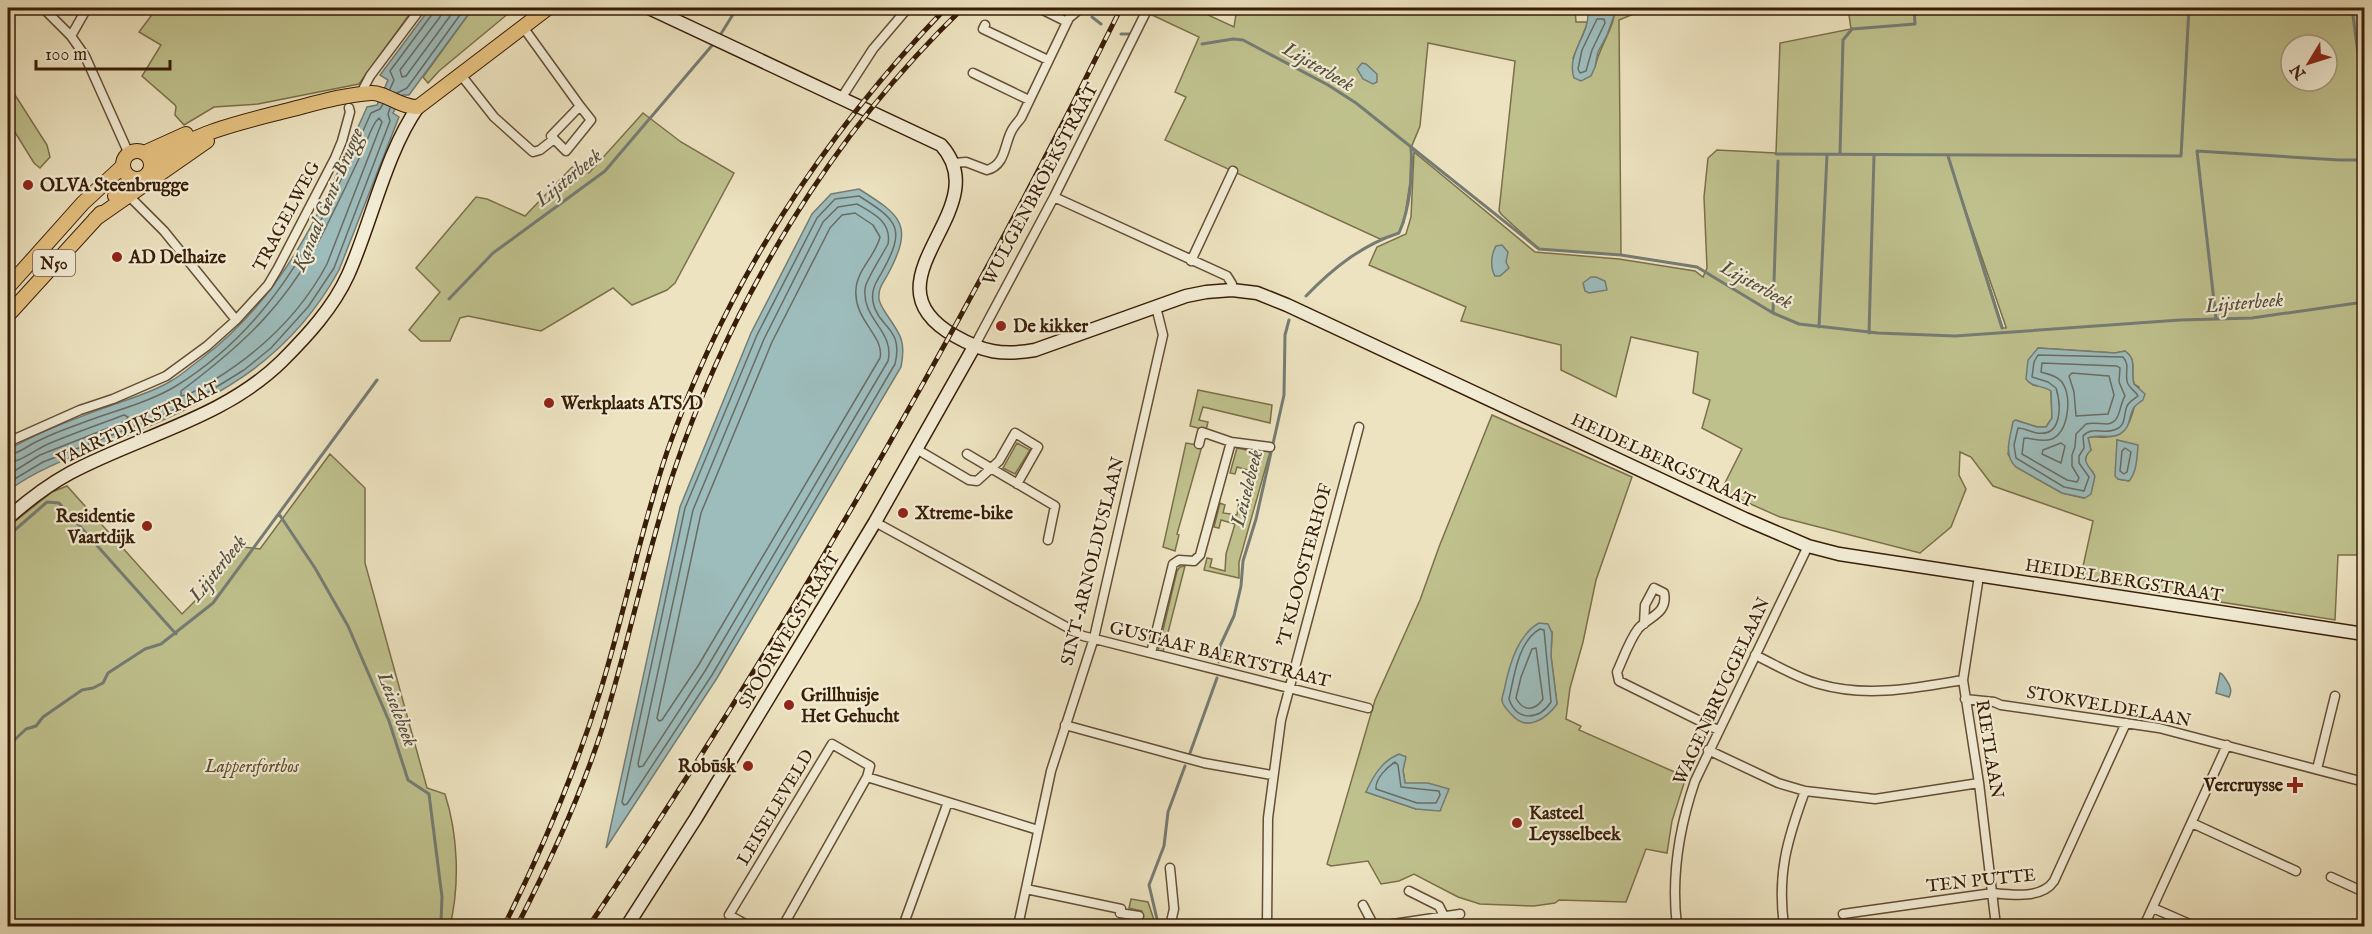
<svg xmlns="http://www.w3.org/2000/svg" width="2372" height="934" font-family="'IM FELL English',serif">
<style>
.green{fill:#bfc18d;stroke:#7c6f4a;stroke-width:1.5;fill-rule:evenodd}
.water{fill:#9dbcbc;stroke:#757c74;stroke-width:1.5}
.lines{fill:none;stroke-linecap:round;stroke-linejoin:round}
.shore{stroke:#6a6c62;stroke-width:1.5}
.stream{stroke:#757c74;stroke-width:3}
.street-casing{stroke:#654e35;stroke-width:11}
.secondary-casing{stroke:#381d07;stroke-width:15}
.primary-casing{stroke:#381d07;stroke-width:16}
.street{stroke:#f3edd6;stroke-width:8}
.secondary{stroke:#f3edd6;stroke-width:12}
.primary{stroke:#e6c280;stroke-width:14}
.rail-casing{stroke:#381d07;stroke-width:5}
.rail{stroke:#f3edd6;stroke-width:3;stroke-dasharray:9;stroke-linecap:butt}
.poi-dot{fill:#8f2418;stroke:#f3edd6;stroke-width:2}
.labels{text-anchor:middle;stroke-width:4.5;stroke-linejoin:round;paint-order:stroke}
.shield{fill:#f3edd6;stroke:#705b45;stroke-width:1.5}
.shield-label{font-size:16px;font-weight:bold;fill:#381d07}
.street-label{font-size:18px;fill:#381d07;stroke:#f3edd6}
.poi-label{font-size:18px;font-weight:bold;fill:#381d07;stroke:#f3edd6;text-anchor:start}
.park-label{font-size:18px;font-style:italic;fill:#604e2f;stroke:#f3edd6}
.water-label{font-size:20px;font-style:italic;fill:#564d3d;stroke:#f3edd6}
</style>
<rect width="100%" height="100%" fill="#ede3c0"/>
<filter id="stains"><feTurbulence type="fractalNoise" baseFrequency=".00333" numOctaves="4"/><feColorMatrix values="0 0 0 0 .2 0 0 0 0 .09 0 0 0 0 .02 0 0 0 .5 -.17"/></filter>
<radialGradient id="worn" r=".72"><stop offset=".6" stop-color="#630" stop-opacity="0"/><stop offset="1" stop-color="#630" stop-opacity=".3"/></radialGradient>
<path class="green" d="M157,8H414L359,84L258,104L214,107L184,125L175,115L176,107L175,105L142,76L161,45L139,32Z
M473,8H515L439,71L428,83L423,77Z
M1152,8H1193L1234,27L1237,8H1575L1576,22H1588L1573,58L1595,67C1599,47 1615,27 1615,8H1648L1619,20L1621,255L1539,249L1501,214L1499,211L1515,61L1428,43L1420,126L1411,148L1410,182L1404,222L1399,233L1380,239L1165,140L1186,97L1175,92L1199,37L1150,14Z
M1848,8H2364V555H2338L2335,620L2080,580L2093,521L1993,486L1971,457L1960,452L1959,475L1966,489L1951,527L1920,553L1780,517L1721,491L1742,449L1702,428L1710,400L1693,393L1698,352L1631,337L1616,397L1561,370V345L1461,321L1466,307L1369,265L1377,247L1406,234L1411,217L1414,152L1535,252L1619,259L1695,271L1703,277L1707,268L1704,197L1708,158L1717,150L1776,153L1780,43L1851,29ZM2291,45H2327V81H2291ZM1961,197L2006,327V328H2003ZM2038,348L2115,353L2125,351C2138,360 2130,372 2134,384L2139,387C2133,408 2133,436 2106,437C2099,438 2094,435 2088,438L2091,450C2082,458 2085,465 2093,472L2084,498L2062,493L2016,467L2008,454L2013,422L2016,420L2037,427H2046L2052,418L2051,391L2046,387L2033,385ZM2117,440L2137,445L2129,481L2118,479Z
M8,84L47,145L50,157L40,168L34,163L8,121Z
M643,113L681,142L734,173L675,283L667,290L632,305L613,288L541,331L468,316L460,318L450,341H421L409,330L440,292L416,268L476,197L487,199L525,216L572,167L589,173Z
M1198,390L1272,405L1270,423L1203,407L1199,420L1208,422L1206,430L1190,426Z
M1492,415L1632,477L1596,580L1583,642L1570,688L1566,719L1581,726L1579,730L1686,777L1672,821L1667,853L1646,849L1626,902L1559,900L1555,903L1534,906L1480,904L1458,897L1414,874L1399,881L1381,884L1368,861L1331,866L1327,864L1375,700L1420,600L1439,547ZM1552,633L1551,656L1557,704C1530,728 1524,732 1502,700L1505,688ZM1405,757L1403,770L1405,783L1440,810L1416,809L1366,792Z
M1017,443L1030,450L1015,474L1003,468Z
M1186,443L1202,446L1177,534L1179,535L1175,551L1163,547Z
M1237,448L1256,452L1257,449L1270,452L1239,562V578L1204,570L1207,558L1212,559L1210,567L1225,571L1226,554L1235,524L1221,520L1219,528L1214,527L1220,503L1225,505L1223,513L1237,515L1239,500H1241L1251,471L1237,467L1235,474L1230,473Z
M330,454L365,488V563L427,788L445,794C458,835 460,884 450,926H8V527L52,492L67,486L182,614L213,583L243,547L260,549Z
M1185,566L1163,652L1158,651L1177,571L1180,567Z
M1131,899L1148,902L1154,920L1152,925L1141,921L1142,911L1129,908Z"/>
<path class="water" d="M430,8H473L409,95H403L393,113L399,117L339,270C287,366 208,403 111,442C75,456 38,468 8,491V450C40,431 77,418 112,405C132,398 153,392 171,381C182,375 191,366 201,359C288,293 324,204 367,107L377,105L388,80L380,75Z
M1588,13H1615L1607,35L1598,52L1595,67L1591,76L1581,81L1574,78C1566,54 1589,36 1588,13Z
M1362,63L1366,64L1377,74V82L1373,84L1363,79L1357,69Z
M859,189C902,216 914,225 888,274C883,283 878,288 879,299C880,305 884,310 887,315C901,335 906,342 901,367L717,678L606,848L680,507L751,333L812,214L831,194Z
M1502,245L1508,252L1506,262L1509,268L1500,276H1495C1490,268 1491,254 1496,246Z
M1591,277H1596L1605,281L1607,290L1589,293L1585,291L1583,283Z
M2038,348L2115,353L2125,351C2138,360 2130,372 2134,384L2145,394L2143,400C2140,402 2135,405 2133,409C2128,419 2131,427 2120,434C2110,440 2097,433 2088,438L2091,450C2079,461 2090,466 2095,476L2091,494L2085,498L2062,493L2016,467C2003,455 2010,438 2013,422L2015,420L2037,427H2046L2052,418L2051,391C2043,385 2032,388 2026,379L2028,360Z
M2117,440L2138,445C2137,457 2137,472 2129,481L2118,479L2115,476Z
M1539,623L1548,624L1552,633L1551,656L1557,704C1546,719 1527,732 1512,715C1508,711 1502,705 1502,700C1502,695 1505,690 1505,686C1510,663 1518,635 1539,623Z
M2220,673L2222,674C2227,681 2234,689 2229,697L2216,693Z
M1399,754L1406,757L1403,770L1405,783H1428L1449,789L1440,811L1416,809L1366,792C1373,776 1382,761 1399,754Z"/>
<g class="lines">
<path class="shore" d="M442,8L440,17L400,70L402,77L406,76L456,8
M1597,19H1604L1605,23L1592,50L1586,71L1580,73L1578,69L1582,50Z
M390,89L394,80L390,71L433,13L435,8
M397,93L407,88L465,8
M379,118L382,122L327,264C301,313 261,351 214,380C204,386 192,395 181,396V391C245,343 289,302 325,229C338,203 351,176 363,150C368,140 371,125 379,118Z
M859,196C899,221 906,229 882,272C876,283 871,289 873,302C878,328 904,327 895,364L712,675L627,804L624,805L622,802L685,508L757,335L817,218L835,199Z
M857,204C873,213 892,222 888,244C883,254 865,281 865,289C862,320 895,331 888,361L705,671L643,766L639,767L638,764L693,510L764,339L823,222L838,207Z
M855,213L873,225L880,237C876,255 857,270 856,289C853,320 885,336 880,358L698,666L662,720L659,721L657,718L701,513L772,342L830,228L842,215Z
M2038,355L2123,357C2130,365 2125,371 2127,381C2128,388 2135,390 2138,396C2134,399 2129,402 2127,406C2123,415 2127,426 2114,430C2103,434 2092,426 2083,436L2084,448L2079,456V463L2089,477L2084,491L2064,487L2016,458L2014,445L2018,428C2025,428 2030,432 2037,433C2063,437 2061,404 2056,388L2048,382L2032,377L2034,362Z
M2042,363L2117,366L2120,368L2119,382L2125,396C2119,405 2121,423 2107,424C2099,424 2093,422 2086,424L2076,434L2075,447L2072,455V466L2079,478L2077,482L2067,480L2022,454L2024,438C2033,438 2042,443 2052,439C2069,431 2072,397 2062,382C2056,375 2048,374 2041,372Z
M2072,373L2109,376L2114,395L2108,414L2076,416L2074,392L2069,376Z
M2061,443L2065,446L2061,463L2042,454L2043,450Z
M2125,448L2131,452L2127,472L2124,474L2120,471L2122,451Z
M8,455C19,454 30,444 40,440C54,433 68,428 82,423C113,411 148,403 176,386C281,321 323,221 371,113L380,109L383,104
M8,462C21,462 33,451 46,445C71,434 98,425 124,415L128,417L126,421L40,455L8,475
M8,483L43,462L163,415L205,394L244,370L271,348L308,307L334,268L390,121L388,114L390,108
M1540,629L1544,630L1551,702C1539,720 1517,722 1509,699C1514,677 1518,641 1540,629Z
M1536,648L1543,699C1535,711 1523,712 1516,698L1521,677L1532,649Z
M1395,762L1398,765L1401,787L1439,791L1440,795L1436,803H1417L1376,789C1375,779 1387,767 1395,762Z"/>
<path class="stream" d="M2352,8L2364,98
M2352,8H2364
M1914,14L1959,9L2106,8
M1092,17L1101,24
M1121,34H1130
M719,37L737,8
M1202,44L1233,39L1243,40L1328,85L1356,103L1539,249L1621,255L1697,267L1773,313L1799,324L1878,333L1955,336L2180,320L2252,318L2364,302
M1776,154L2181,156L2189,8
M1840,154L1843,40L1852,29L1915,24L1914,8
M1948,156L2002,328
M1306,296C1333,268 1362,245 1399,233C1410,208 1413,175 1411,148
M449,299L493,253L605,171L715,42
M1773,312L1778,161
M2216,319L2197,151L2339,160H2364
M1819,327L1827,155
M1869,333L1874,156
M279,514L315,568L348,626L389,721L408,780L429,794L442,897L441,921L443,926
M8,536L47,502L59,503L176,634
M1219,662L1220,646L1234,616L1241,586L1243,561L1256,519L1284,395L1285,335L1289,320
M8,746L26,729L36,726L43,717L82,690L93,688L103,683L108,673L145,649L161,644L213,603L377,380
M1190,753L1217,678
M1156,926L1157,919L1149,885L1164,846L1168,812L1185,766"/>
<defs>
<path id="street" d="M43,8L71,36L85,56L129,154
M1039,8L1067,22
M985,25L983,29L1048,60
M523,27L580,106L551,136L566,151L591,120L580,106
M71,36L87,8
M973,73L1029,100
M461,75L494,117L533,152L540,150L554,139
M360,95L370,76L421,8
M842,97L873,49L907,9
M954,163L966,162L987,170C1006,165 1004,144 1012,130C1014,126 1018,122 1021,118L1069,18L1081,8
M1054,197L1227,276L1232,284V290
M131,198L164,231L236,320
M1191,261L1233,171
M974,347L1054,197L1148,8
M8,442L80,410L113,399L166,376L207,346L236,320L268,285L278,268L335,158L342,141L350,112L349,108
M1199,444L1202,432L1231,442L1270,447
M918,450L969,480L977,481L999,461L1015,433L1038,447L1017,484
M967,454L1055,506L1048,540
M875,522L1083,636L1368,708
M1979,576L1963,680L1979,783L1996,926
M1644,624L1645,605L1654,588L1664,593C1668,614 1649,616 1638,629C1629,641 1623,659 1617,672L1619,681L1718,730
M1151,653L1173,564L1179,560L1194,561L1200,555L1231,442
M1755,655C1776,665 1797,678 1819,684C1867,698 1915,688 1963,680
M1965,699L1994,702L2001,705L2159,728L2364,782
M1065,725L1204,763L1272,775
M1708,750L1778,783L1805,791L1875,799L1979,783
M2317,769L2335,696
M2192,823L2296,871
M1170,868L1174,909L1170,926
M2331,877L2364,892
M1026,889L1121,909L1120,913L1139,916
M1409,891L1439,906L1444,916
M1363,905L1374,926
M2153,908L2194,926
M1843,914L1993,893C2012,895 2042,899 2054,881L2126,723
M749,926L729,915L832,744L870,766L867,777
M783,926L867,777L1038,830
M903,926L948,802
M1018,926L1051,771L1094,638L1163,335L1156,307
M1267,926L1268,818L1281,720L1359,427
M1380,926L1460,914
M1677,926C1671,877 1679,828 1695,781L1808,546
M1756,926L1783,923
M1784,926C1777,874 1787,840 1805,791
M2144,926L2227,745"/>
<path id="secondary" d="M649,8L941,145C1000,210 857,281 955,336C983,352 1002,356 1035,350L1186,296L1206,292L1232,290L1257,293L1287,305L1745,519L1808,546L1839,554L2364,634
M8,518C27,501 48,485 70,473C141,435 223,419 282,361C307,336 333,308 348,275C371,224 386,152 418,107
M627,926L696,818L875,522L974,347"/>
<path id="primary" d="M123 165a14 14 0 1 1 28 0a14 14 0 1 1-28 0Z
M144,153L186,134
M151,168C186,133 239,123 285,111C313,104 342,95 371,93C385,92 401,108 418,107L548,8
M115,196L134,179
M95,219L207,141
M8,287L83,203L123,166
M8,315L101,213"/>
</defs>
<use href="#street" class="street-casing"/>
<use href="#secondary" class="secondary-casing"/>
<use href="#primary" class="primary-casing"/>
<use href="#street" class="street"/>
<use href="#secondary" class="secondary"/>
<use href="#primary" class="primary"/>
<defs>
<path id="rail" d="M504,926C542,850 575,773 600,692C625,612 640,531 667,452C725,285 824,134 946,8
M517,926C550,862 581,796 603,726C629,642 646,555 674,471C733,298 831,135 963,8
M589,926C787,633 964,325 1121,8"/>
</defs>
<use href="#rail" class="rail-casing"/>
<use href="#rail" class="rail"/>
</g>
<g class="poi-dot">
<circle cx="28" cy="185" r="6"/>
<circle cx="117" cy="257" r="6"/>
<circle cx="1001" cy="326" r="6"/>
<circle cx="549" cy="403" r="6"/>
<circle cx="903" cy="513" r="6"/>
<circle cx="147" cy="526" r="6"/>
<circle cx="789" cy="705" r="6"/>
<circle cx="748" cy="766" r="6"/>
<path d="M2292 776h6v6h6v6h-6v6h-6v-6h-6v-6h6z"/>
<circle cx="1517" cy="823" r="6"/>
</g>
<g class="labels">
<rect class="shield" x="33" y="250" width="42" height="26" rx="4.5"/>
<g class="shield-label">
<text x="54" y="269">N50</text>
</g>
<g class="street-label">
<text transform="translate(1040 184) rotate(-62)" y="6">WULGENBROEKSTRAAT</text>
<text transform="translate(286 216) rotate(-62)" y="6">TRAGELWEG</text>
<text transform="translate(138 423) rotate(-25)" y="6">VAARTDIJKSTRAAT</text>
<text transform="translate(1663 460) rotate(25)" y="6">HEIDELBERGSTRAAT</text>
<text transform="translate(1092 561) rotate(-76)" y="6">SINT-ARNOLDUSLAAN</text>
<text transform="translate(1304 565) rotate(-75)" y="6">'T KLOOSTERHOF</text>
<text transform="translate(2124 580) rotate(9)" y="6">HEIDELBERGSTRAAT</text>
<text transform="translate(789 630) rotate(-59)" y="6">SPOORWEGSTRAAT</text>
<text transform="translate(1220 654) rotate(14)" y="6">GUSTAAF BAERTSTRAAT</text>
<text transform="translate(1721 691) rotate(-65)" y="6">WAGENBRUGGELAAN</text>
<text transform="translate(2109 706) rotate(10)" y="6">STOKVELDELAAN</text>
<text transform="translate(1990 749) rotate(81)" y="6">RIETLAAN</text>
<text transform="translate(775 807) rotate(-59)" y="6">LEISELEVELD</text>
<text transform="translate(1981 880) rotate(-6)" y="6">TEN PUTTE</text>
</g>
<g class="poi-label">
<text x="40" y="191">OLVA Steenbrugge</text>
<text x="129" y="263">AD Delhaize</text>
<text x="1013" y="332">De kikker</text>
<text x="561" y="409">Werkplaats ATS/D</text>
<text x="915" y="519">Xtreme-bike</text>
<text x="135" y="522" text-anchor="end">Residentie<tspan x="135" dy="21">Vaartdijk</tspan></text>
<text x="801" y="701">Grillhuisje<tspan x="801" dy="21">Het Gehucht</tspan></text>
<text x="736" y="772" text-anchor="end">Robūsk</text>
<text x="2283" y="791" text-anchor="end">Vercruysse</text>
<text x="1529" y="819">Kasteel<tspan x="1529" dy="21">Leysselbeek</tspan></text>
</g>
<g class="park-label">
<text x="252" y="772">Lappersfortbos</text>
</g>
<g class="water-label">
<text transform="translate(1319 66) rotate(30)" y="7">Lijsterbeek</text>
<text transform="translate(568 177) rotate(-39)" y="7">Lijsterbeek</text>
<text transform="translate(327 199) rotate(-67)" y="7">Kanaal Gent-Brugge</text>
<text transform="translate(1757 284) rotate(29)" y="7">Lijsterbeek</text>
<text transform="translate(2244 302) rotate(-5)" y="7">Lijsterbeek</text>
<text transform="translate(1246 488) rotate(-76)" y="7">Leiselebeek</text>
<text transform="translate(217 568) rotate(-51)" y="7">Lijsterbeek</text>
<text transform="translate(398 709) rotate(69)" y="7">Leiselebeek</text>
</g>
</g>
<rect width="2372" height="934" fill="none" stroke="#ede3c0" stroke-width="30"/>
<rect x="9" y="9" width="2354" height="916" fill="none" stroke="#381d07" stroke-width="3"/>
<rect x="15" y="15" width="2342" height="904" fill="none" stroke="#381d07" stroke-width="1.5"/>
<g transform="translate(2309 63) rotate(232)"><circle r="28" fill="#f3edd6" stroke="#a89a83" stroke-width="1.5"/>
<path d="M0-4.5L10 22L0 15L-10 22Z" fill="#8f2418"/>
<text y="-9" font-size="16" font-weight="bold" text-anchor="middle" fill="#381d07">N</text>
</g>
<path d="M36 60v9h134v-9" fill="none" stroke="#381d07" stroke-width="3"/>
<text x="45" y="60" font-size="18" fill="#381d07" stroke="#f3edd6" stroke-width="4.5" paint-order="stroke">100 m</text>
<rect width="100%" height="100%" filter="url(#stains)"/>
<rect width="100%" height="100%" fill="url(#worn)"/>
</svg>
